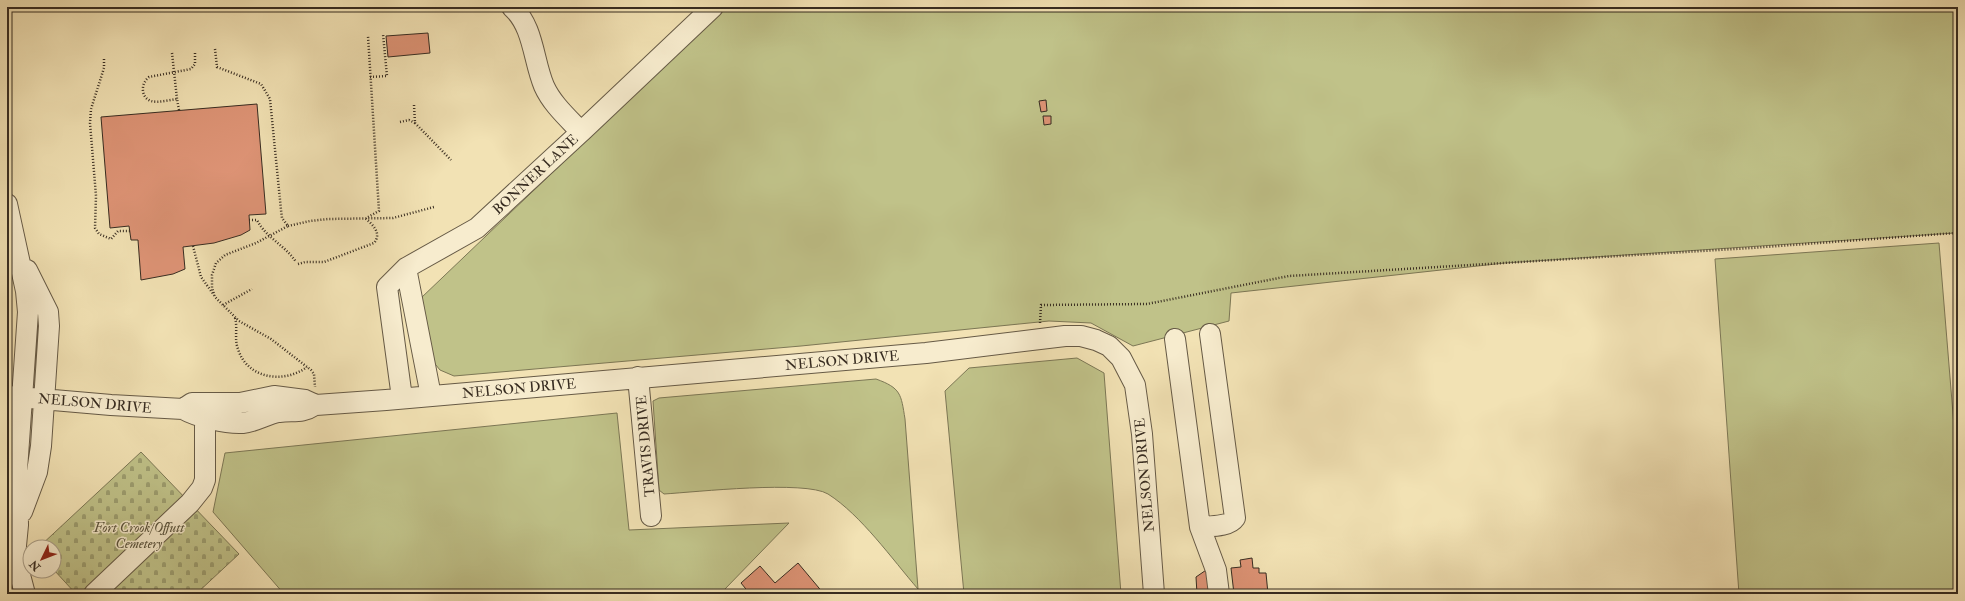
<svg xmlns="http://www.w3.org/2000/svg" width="1965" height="601" font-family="'IM FELL Double Pica',serif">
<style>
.green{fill:#c0c289;stroke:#7c7755}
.cemetery{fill:url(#cemetery-stones);stroke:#7c7755}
.building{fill:#dd9375;stroke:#372c21}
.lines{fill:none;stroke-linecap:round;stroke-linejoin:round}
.minor-casing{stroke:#665a46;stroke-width:22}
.path{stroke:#372c21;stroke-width:2.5;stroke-dasharray:1 2;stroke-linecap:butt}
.minor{stroke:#f7ecce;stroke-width:20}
.labels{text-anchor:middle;stroke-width:3;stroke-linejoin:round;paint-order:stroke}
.street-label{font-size:14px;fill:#372c21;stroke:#f7ecce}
.park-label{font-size:14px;font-style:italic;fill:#59523b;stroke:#f7ecce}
</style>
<defs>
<pattern id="cemetery-stones" width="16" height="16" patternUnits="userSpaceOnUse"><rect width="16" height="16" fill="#c0c289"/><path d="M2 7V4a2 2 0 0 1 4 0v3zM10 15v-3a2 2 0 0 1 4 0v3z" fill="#9d9e70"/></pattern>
</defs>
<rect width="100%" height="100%" fill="#f2e2b4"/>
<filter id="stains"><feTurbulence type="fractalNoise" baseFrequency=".005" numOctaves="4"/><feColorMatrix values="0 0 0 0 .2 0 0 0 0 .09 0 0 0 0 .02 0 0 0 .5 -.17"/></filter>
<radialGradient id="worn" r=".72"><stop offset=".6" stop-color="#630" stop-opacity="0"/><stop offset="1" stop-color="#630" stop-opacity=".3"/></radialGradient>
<path class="green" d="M726,7H1958V273L1955,233L1505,263L1231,293L1229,321L1133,346L1091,323L1049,321L801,346L454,376L440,370L431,359L421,298Z
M1939,243L1958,475V594H1739L1715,259Z
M1077,358L1104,373L1121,594H964L945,391L969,368Z
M876,379C901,388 901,394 905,419L918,589C892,559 861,515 828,494C805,480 696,492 664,494L659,490L653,401L659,398Z
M617,413L629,530L789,523L725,589V594H284L213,512L225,453Z"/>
<path class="cemetery" d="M141,452L239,554L196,594H76L54,570V547H39Z"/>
<path class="building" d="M428,33L430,53L388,57L386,36Z
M1046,100L1047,111L1041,112L1039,101Z
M257,104L266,214L249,215L250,230L241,235L214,243L183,247L185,269L173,274L141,280L138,240H131L129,226L110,228L101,117Z
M1043,116H1051V124L1044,125Z
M1252,558L1253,568H1259V573H1266L1268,594H1234L1231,568L1241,567L1240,560Z
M798,563L824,594H750L741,583L760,566L775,583Z
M1212,566L1215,594H1197L1196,577Z"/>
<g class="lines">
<defs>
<path id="minor" d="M581,132L713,7
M7,204L26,291L28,312L17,470L18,525L15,556L25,594
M406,268L431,396
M1175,339L1200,527L1216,570L1219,594
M638,377L651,516
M7,396L111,405L183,409C197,417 226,424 243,423C255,422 267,414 279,412C294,410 301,414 315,405
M402,398L387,287L406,268L477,228L581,132C568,118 552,104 544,86C533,60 534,27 512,7
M183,409L192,403H240L274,396L305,400L316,405L386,400L926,353L1065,336H1081L1096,340L1109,346L1121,358L1135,385L1142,434L1154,594
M22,512L37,472L41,446L49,326L48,312L27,270
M1200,527C1210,526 1229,527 1235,518L1210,334
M94,594L190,503L202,488L205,480V417"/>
</defs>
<use href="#minor" class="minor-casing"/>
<path class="path" d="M215,49L217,67L261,84L270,99L281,210L282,218L288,226L256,243L225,255L216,263L212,275V288L215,297L239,321L271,339L311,370L314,374L315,387
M172,53L177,99
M104,59V68L91,109L90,123L96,196L95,228L99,234L111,239L118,231H130
M370,77L387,76L383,34
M414,105L415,123L451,160
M179,110L177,99C169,100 158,103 151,101C140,97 141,83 149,77L191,69L195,64V51
M400,122L409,120L415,123
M368,217L379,211L368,36
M249,220H257C266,238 285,245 296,262
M288,226L310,221L328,219L393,218L434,207
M193,246L201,277L214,295
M298,264L305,262H324L374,243C382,233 373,225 365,218
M223,305L252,289
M235,318C238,328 234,339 238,349C247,379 284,384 307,367
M1040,323L1041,305L1147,304L1289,276L1751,248L1955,233L1958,286"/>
<use href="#minor" class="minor"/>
</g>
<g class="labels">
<g class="street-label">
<text transform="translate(535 174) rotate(-43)" y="5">BONNER LANE</text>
<text transform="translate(842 360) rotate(-5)" y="5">NELSON DRIVE</text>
<text transform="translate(519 388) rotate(-5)" y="5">NELSON DRIVE</text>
<text transform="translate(95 403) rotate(5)" y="5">NELSON DRIVE</text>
<text transform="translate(645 446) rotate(-95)" y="5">TRAVIS DRIVE</text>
<text transform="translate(1144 475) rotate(-95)" y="5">NELSON DRIVE</text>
</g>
<g class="park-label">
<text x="139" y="532">Fort Crook/Offutt<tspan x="139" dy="16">Cemetery</tspan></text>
</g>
</g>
<rect width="1965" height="601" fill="none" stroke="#f2e2b4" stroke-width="24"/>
<rect x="8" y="8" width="1949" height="585" fill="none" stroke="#372c21" stroke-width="2"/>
<rect x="12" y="12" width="1941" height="577" fill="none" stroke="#372c21"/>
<g transform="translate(42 559) rotate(227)"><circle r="19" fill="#f7ecce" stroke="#aa9f89"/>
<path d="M0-3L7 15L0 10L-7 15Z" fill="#8f2418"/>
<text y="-6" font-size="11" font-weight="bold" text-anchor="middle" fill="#372c21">N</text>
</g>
<rect width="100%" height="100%" filter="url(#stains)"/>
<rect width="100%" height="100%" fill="url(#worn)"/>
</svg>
